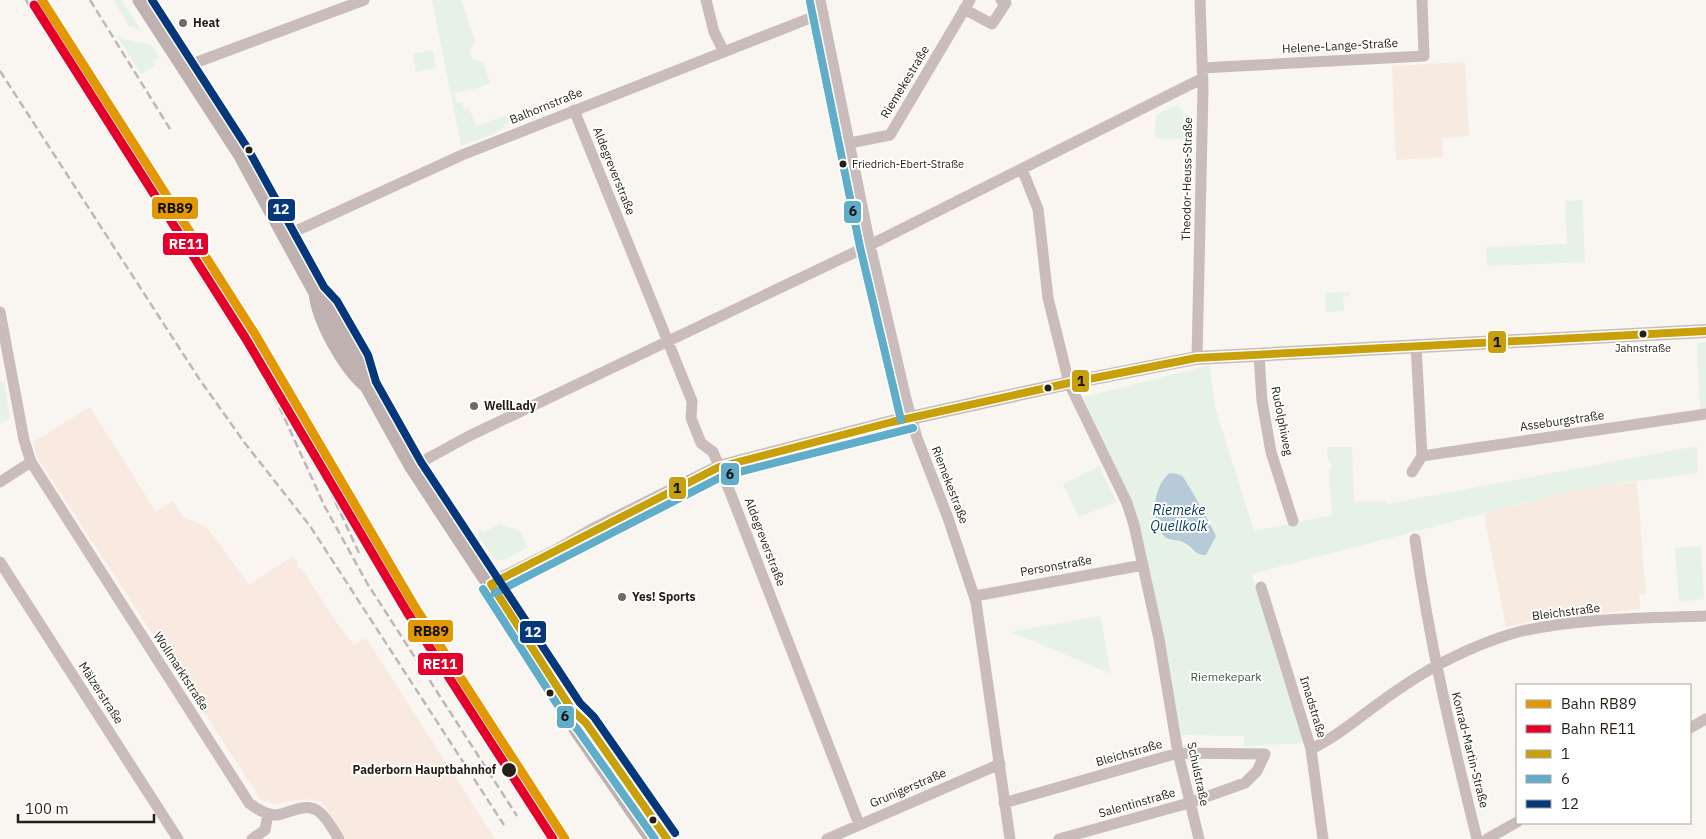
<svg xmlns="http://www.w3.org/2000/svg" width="1706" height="839" font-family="'IBM Plex Sans',sans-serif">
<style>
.industrial{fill:#f8eae1}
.education{fill:#f7eae0}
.green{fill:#e7f2e6;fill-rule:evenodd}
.water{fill:#b7cad8}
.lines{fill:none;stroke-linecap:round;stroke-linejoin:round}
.minor{stroke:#c9bcba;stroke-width:11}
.tertiary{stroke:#c9bcba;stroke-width:14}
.secondary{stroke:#bfb1af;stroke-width:15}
.rail{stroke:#bfb7b4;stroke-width:2.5;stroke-dasharray:8 4;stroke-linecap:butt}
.bus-1-casing{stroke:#fff;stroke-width:11}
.bus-2-casing{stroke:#fff;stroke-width:11}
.bus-3-casing{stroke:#fff;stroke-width:11}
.bus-1{stroke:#c8a00a;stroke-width:8}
.bus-2{stroke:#60adc9;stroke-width:8}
.bus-3{stroke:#05377b;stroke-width:8}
.rail-1-casing{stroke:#fff;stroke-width:12}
.rail-2-casing{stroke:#fff;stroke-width:12}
.rail-1{stroke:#e29802;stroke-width:9}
.rail-2{stroke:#e4002b;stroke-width:9}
.poi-dot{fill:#6f6a62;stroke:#fff;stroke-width:2}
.bus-dot{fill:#251f16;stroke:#fff;stroke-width:2}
.labels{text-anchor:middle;stroke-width:4;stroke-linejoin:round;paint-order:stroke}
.bus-label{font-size:11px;fill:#251f16;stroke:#fff;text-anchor:start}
.poi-label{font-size:12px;font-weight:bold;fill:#251f16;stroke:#fff;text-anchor:start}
.street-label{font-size:12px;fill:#251f16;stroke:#fff}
.park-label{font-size:12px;fill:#2d5c3c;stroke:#fff}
.stop-label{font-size:12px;font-weight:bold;fill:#251f16;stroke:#fff;text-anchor:end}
.water-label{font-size:14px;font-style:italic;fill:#003856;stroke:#fff}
.line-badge{stroke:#fff;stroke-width:2}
.badge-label{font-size:14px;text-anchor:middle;font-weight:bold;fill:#fff}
.pale-badge-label{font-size:14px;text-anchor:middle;font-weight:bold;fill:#111}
</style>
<rect width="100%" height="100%" fill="#f9f5f0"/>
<path class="industrial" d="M90,407L156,512L173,501L183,517L207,527L249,585L293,556L299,563L296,565L299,569L301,568L337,623L354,645L366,638L495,839H346L322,802L305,799L273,804L261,800L37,457L33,442Z"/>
<path class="education" d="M1465,62L1469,136L1442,138L1443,157L1396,160L1392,66Z
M1637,482L1646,594H1639L1640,609L1537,620L1506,627L1484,514L1577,489Z"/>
<path class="green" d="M113,0H122L141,31L129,26Z
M432,0H461L476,43L469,50L472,59L483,62L490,83L478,88L455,93L457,103L462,102L464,109L469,108L476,126L513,113C510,133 478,139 461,146Z
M116,34L123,39L151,45L159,57L153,61L155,65L141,74Z
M433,50L436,68L416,72L413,54Z
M1176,105L1183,110V139L1155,138L1156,115Z
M1582,200L1585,262L1487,266L1486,247L1567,244L1565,201Z
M1349,292L1350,296L1343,297L1344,311L1326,312L1325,293Z
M1706,342V410L1700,411L1697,343Z
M1210,365L1214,404L1254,531L1332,515L1329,470L1333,467L1328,460L1327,447H1352L1354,502L1387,501V504L1697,446L1698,473L1577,489L1252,574L1305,743L1244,746V736L1181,735L1146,561L1130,499L1083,397ZM1170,473L1189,484L1196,502L1211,522L1216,536L1206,555L1191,550L1182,541L1170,539L1160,531L1155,509L1159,486L1165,477Z
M0,380L4,383L10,418L0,424Z
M1099,466L1117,502L1079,517L1063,484Z
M500,524L520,531L528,547L503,560H496L480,539L478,531L481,529L484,532Z
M1701,546L1704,599L1679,602L1675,548Z
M1100,616L1111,674L1011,632Z"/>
<path class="water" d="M1170,473C1174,473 1179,474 1182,476C1186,479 1214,530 1216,536L1206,555C1195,556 1192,546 1183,542C1177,539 1170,541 1165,537C1149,523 1153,484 1170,473Z"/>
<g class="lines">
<path class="minor" d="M706,0L714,32L724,52
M820,0L870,245L906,399L917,438L948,518L976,602L1010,839
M964,9L992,24L1006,3L1001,0
M184,67L364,0
M1202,68L1424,56L1422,0
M574,110L692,401L691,418L701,443L713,452L730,492L859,824
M850,143L890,135L970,0
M1022,169L1038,209L1048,298L1069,383L1127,503L1134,525L1159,639L1178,753L1199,839
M285,236L462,155L823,13
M0,312L24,440L31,462L249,803C257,809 267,816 277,815C290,813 305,802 318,811C327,817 333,830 339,839
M1259,355L1262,401L1271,452L1293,521
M1197,358L1203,89L1200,0
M1422,456L1706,414
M412,467L469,436L870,245L1197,81L1203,80
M1412,472L1422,456L1416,345
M0,482L31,462
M1415,539C1429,642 1452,738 1477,839
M0,562L178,839
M1261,587L1311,749L1323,839
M975,596L1143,565
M1690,728L1706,719
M1311,749C1333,739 1352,723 1371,709C1391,694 1413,679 1434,667C1460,653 1489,640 1518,632C1576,618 1646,618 1706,616
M1004,803L1178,753L1265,754L1257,771L1245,783L1189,803L1059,839
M252,839L265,830L268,814
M827,839L1000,764
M1487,839L1517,822"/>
<path class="tertiary" d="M491,584L555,552L593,530L719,467L892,422L1069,383L1196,358L1706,331"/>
<path class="secondary" d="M140,0L240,154L316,293L328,306L359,360L367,386L412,467L572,710L586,723L667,839
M316,293C319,321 345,368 367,386
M572,710V720L576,729L652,839"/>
<path class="rail" d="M26,0L245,341L279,406L325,507L367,583L517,816
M90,0L170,129
M0,71L200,380L244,442L310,526L504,825
M272,373L297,419L359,553"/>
<defs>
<path id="bus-1" d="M491,584L719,467L892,422L1069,383L1196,358L1706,331
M491,584L572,710L586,723L667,839"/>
<path id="bus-2" d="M810,2L860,247L901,420
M483,589L564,715L578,730L655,839
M495,593L723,476L913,428"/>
<path id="bus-3" d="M152,0L248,149L324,287L337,301L368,355L376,382L421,462L580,703L594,717L675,833"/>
</defs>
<use href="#bus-1" class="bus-1-casing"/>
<use href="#bus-2" class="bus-2-casing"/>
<use href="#bus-3" class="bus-3-casing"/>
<use href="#bus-1" class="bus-1"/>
<use href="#bus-2" class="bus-2"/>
<use href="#bus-3" class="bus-3"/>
<defs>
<path id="rail-1" d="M42,0L255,334L415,607L565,839"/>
<path id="rail-2" d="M34,5L246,339L407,612L553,839"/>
</defs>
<use href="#rail-1" class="rail-1-casing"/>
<use href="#rail-2" class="rail-2-casing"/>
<use href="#rail-1" class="rail-1"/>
<use href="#rail-2" class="rail-2"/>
</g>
<g class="poi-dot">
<circle cx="183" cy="23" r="5"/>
<circle cx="474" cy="406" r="5"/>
<circle cx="622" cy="597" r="5"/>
</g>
<g class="bus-dot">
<circle cx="249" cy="150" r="4.5"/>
<circle cx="843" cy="164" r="4.5"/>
<circle cx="1643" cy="334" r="4.5"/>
<circle cx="1048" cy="388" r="4.5"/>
<circle cx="550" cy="693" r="4.5"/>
<circle cx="509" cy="770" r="8"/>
<circle cx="653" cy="820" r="4.5"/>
</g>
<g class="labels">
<g class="bus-label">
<text x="852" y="168">Friedrich-Ebert-Straße</text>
<text x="1643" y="352" text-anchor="middle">Jahnstraße</text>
</g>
<g class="poi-label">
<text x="193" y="27">Heat</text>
<text x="484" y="410">WellLady</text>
<text x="632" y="601">Yes! Sports</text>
</g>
<g class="street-label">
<text transform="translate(1340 46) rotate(-3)" y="4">Helene-Lange-Straße</text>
<text transform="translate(905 82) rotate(-59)" y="4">Riemekestraße</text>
<text transform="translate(546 106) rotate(-22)" y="4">Balhornstraße</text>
<text transform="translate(614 171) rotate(68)" y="4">Aldegreverstraße</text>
<text transform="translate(1187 179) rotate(-89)" y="4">Theodor-Heuss-Straße</text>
<text transform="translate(1282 421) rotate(79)" y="4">Rudolphiweg</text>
<text transform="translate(1562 421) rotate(-8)" y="4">Asseburgstraße</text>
<text transform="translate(950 485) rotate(69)" y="4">Riemekestraße</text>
<text transform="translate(765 542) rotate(69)" y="4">Aldegreverstraße</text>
<text transform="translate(1056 566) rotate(-10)" y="4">Personstraße</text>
<text transform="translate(1566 612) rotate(-7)" y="4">Bleichstraße</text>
<text transform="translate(181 671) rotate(57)" y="4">Wollmarktstraße</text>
<text transform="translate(101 693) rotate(57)" y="4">Mälzerstraße</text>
<text transform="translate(1313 707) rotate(73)" y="4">Imadstraße</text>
<text transform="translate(1470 750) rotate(76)" y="4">Konrad-Martin-Straße</text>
<text transform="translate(1129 753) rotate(-16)" y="4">Bleichstraße</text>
<text transform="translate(1198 774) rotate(78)" y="4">Schulstraße</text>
<text transform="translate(908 788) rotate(-23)" y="4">Grunigerstraße</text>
<text transform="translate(1137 803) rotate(-16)" y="4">Salentinstraße</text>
</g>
<g class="park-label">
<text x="1226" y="681">Riemekepark</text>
</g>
<g class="stop-label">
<text x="496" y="774">Paderborn Hauptbahnhof</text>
</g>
<g class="water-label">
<text x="1179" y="515">Riemeke<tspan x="1179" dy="16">Quellkolk</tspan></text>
</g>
</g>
<g class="line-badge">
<rect x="151" y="196" width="48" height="24" rx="5" fill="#e29802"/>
<rect x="267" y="198" width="29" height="24" rx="5" fill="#05377b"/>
<rect x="843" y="200" width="19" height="24" rx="5" fill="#60adc9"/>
<rect x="162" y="232" width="47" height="24" rx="5" fill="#e4002b"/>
<rect x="1487" y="330" width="20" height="24" rx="5" fill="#c8a00a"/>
<rect x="1071" y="369" width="19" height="24" rx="5" fill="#c8a00a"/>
<rect x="720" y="462" width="20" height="24" rx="5" fill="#60adc9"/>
<rect x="668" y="476" width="19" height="24" rx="5" fill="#c8a00a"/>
<rect x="407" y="619" width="47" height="24" rx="5" fill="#e29802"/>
<rect x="519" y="620" width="28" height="24" rx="5" fill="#05377b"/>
<rect x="417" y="652" width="47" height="24" rx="5" fill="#e4002b"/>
<rect x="556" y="705" width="19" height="24" rx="5" fill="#60adc9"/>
</g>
<g class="badge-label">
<text x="281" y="214">12</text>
<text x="186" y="249">RE11</text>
<text x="533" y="637">12</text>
<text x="440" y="669">RE11</text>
</g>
<g class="pale-badge-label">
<text x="175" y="213">RB89</text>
<text x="853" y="216">6</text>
<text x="1497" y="347">1</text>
<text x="1081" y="386">1</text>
<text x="730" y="479">6</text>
<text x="677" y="493">1</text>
<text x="431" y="636">RB89</text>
<text x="565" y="721">6</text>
</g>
<rect x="1516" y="684" width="175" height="140" fill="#ffffff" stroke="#a8a5a2"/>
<rect x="1526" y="700" width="25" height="8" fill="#e29802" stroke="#a8a5a2"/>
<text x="1561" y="709" font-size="15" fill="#251f16">Bahn RB89</text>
<rect x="1526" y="725" width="25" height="8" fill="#e4002b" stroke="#a8a5a2"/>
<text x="1561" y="734" font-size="15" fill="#251f16">Bahn RE11</text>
<rect x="1526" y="750" width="25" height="8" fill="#c8a00a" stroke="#a8a5a2"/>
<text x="1561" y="759" font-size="15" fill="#251f16">1</text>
<rect x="1526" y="775" width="25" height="8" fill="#60adc9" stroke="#a8a5a2"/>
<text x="1561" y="784" font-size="15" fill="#251f16">6</text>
<rect x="1526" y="800" width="25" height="8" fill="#05377b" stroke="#a8a5a2"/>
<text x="1561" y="809" font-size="15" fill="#251f16">12</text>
<path d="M18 814v8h136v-8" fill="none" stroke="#251f16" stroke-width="2.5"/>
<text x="25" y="814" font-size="15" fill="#251f16" stroke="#ffffff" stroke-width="4" paint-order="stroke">100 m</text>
</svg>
